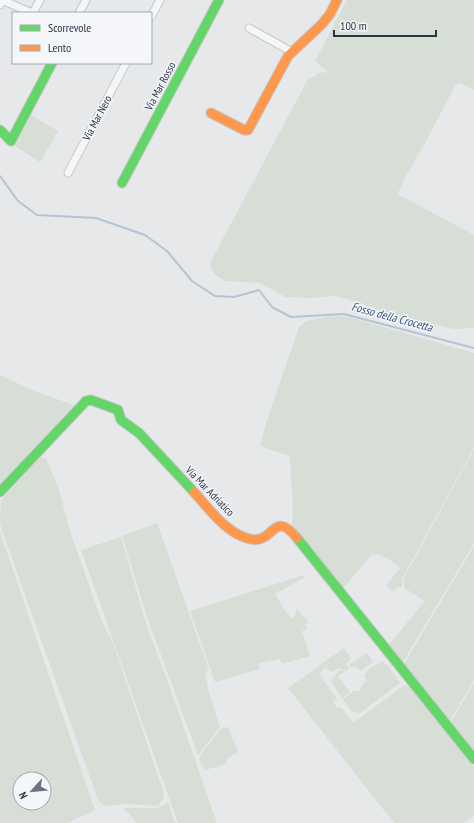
<svg xmlns="http://www.w3.org/2000/svg" width="474" height="823" font-family="'PT Sans Narrow',sans-serif">
<style>
.green{fill:#d6ded6;fill-rule:evenodd}
.lines{fill:none;stroke-linecap:round;stroke-linejoin:round}
.stream{stroke:#b4c4d5;stroke-width:2}
.street-casing{stroke:#c4c6c8;stroke-width:9}
.fast-casing{stroke:#c4c6c8;stroke-width:11}
.slow-casing{stroke:#c4c6c8;stroke-width:11}
.street{stroke:#f5f6f7;stroke-width:7}
.fast{stroke:#63d668;stroke-width:9}
.slow{stroke:#ff974d;stroke-width:9}
.labels{text-anchor:middle;stroke-width:3;stroke-linejoin:round;paint-order:stroke}
.street-label{font-size:11px;fill:#2b3445;stroke:#f4f6f9}
.water-label{font-size:12px;font-style:italic;fill:#34527a;stroke:#f4f6f9}
</style>
<rect width="100%" height="100%" fill="#e6e8ea"/>
<path class="green" d="M347,0H474V90L460,83L456,84L425,143L407,174L398,193L401,196L474,235V328L454,329L426,323L375,309L348,299L334,296L313,298L285,297L261,283L226,281L217,276L212,270L210,263L308,79L315,76L319,73L328,72L315,61Z
M31,115L58,131L40,162L15,146Z
M331,316L349,317L474,353V447L402,579V587H397L393,591L386,586L400,568L390,560L378,554L371,556L343,588L294,530L292,525L293,512L290,456L260,446L266,423L299,327L307,321Z
M0,375L34,391L74,405L0,485Z
M474,449V543L401,665L387,647L424,602L423,600L406,589L404,586L403,580Z
M40,457L46,458L59,490L71,534L102,622L113,643L163,791L164,798L158,806L127,804L104,806L98,800L2,530L0,523L1,500Z
M157,523L209,670L205,673L209,693L220,727L198,755L147,617L122,536Z
M0,532L95,810L67,823H0ZM20,779H44V803H20Z
M121,537L147,627L165,674L217,823H178L81,550Z
M474,546V680L449,722L403,666Z
M304,575L305,577L275,594L285,611L292,619L296,614L295,612L297,609L308,622L305,625L307,629L302,631L310,656L282,664L280,659L259,663L260,669L215,682L190,611Z
M344,648L351,659L346,664L349,669L346,671L340,668L330,672L326,667L319,674L337,699L333,702L337,708L341,707L353,723L403,686L408,685L411,687L474,767V816L463,823H394L288,688Z
M367,653L373,662L360,671L357,667L355,668L354,667H350L349,664L354,662Z
M382,661L388,666L400,683L360,713L352,712L343,699L353,691H360L363,684L367,680L364,675C369,667 376,666 382,661Z
M341,670L344,672L338,677L350,692L342,698L331,682L332,679L336,675L335,674Z
M474,683V755L451,726L452,720Z
M228,727L238,752L228,758L226,764L205,770L199,759L203,751L222,728Z
M168,802L175,823H136L134,819L123,808H158Z"/>
<g class="lines">
<path class="stream" d="M0,176L18,201L37,215L96,218L145,235L167,251L192,281L215,296L234,297L259,290L272,307L291,317L344,314L474,348"/>
<defs>
<path id="street" d="M0,5L2,0L32,13
M33,13L40,0
M79,13L86,0
M151,17L160,0
M249,28L292,52
M68,173L126,63"/>
<path id="fast" d="M0,130L11,141L52,63
M122,183L219,0
M0,492L86,401L91,400L118,410L121,420L139,433L194,492
M297,538L474,759"/>
<path id="slow" d="M211,113L244,130H248L288,56L322,24L330,14L337,0
M194,492C209,509 227,534 250,539C274,545 273,508 297,538"/>
</defs>
<use href="#street" class="street-casing"/>
<use href="#fast" class="fast-casing"/>
<use href="#slow" class="slow-casing"/>
<use href="#street" class="street"/>
<use href="#fast" class="fast"/>
<use href="#slow" class="slow"/>
</g>
<g class="labels">
<g class="street-label">
<text transform="translate(160 86) rotate(-62)" y="4">Via Mar Rosso</text>
<text transform="translate(97 118) rotate(-62)" y="4">Via Mar Nero</text>
<text transform="translate(210 491) rotate(46)" y="4">Via Mar Adriatico</text>
</g>
<g class="water-label">
<text transform="translate(392 317) rotate(15)" y="4">Fosso della Crocetta</text>
</g>
</g>
<rect x="12" y="12" width="140" height="52" fill="#f4f6f9" stroke="#a4a8b1"/>
<rect x="20" y="25" width="20" height="6" fill="#63d668" stroke="#a4a8b1"/>
<text x="48" y="32" font-size="12" fill="#2b3445">Scorrevole</text>
<rect x="20" y="45" width="20" height="6" fill="#ff974d" stroke="#a4a8b1"/>
<text x="48" y="52" font-size="12" fill="#2b3445">Lento</text>
<g transform="translate(32 791) rotate(243)"><circle r="19" fill="#f4f6f9" stroke="#a4a8b1"/>
<path d="M0-3L7 15L0 10L-7 15Z" fill="#6c737f"/>
<text y="-6" font-size="11" font-weight="bold" text-anchor="middle" fill="#2b3445">N</text>
</g>
<path d="M334 30v6h102v-6" fill="none" stroke="#2b3445" stroke-width="2"/>
<text x="340" y="30" font-size="12" fill="#2b3445" stroke="#f4f6f9" stroke-width="3" paint-order="stroke">100 m</text>
</svg>
